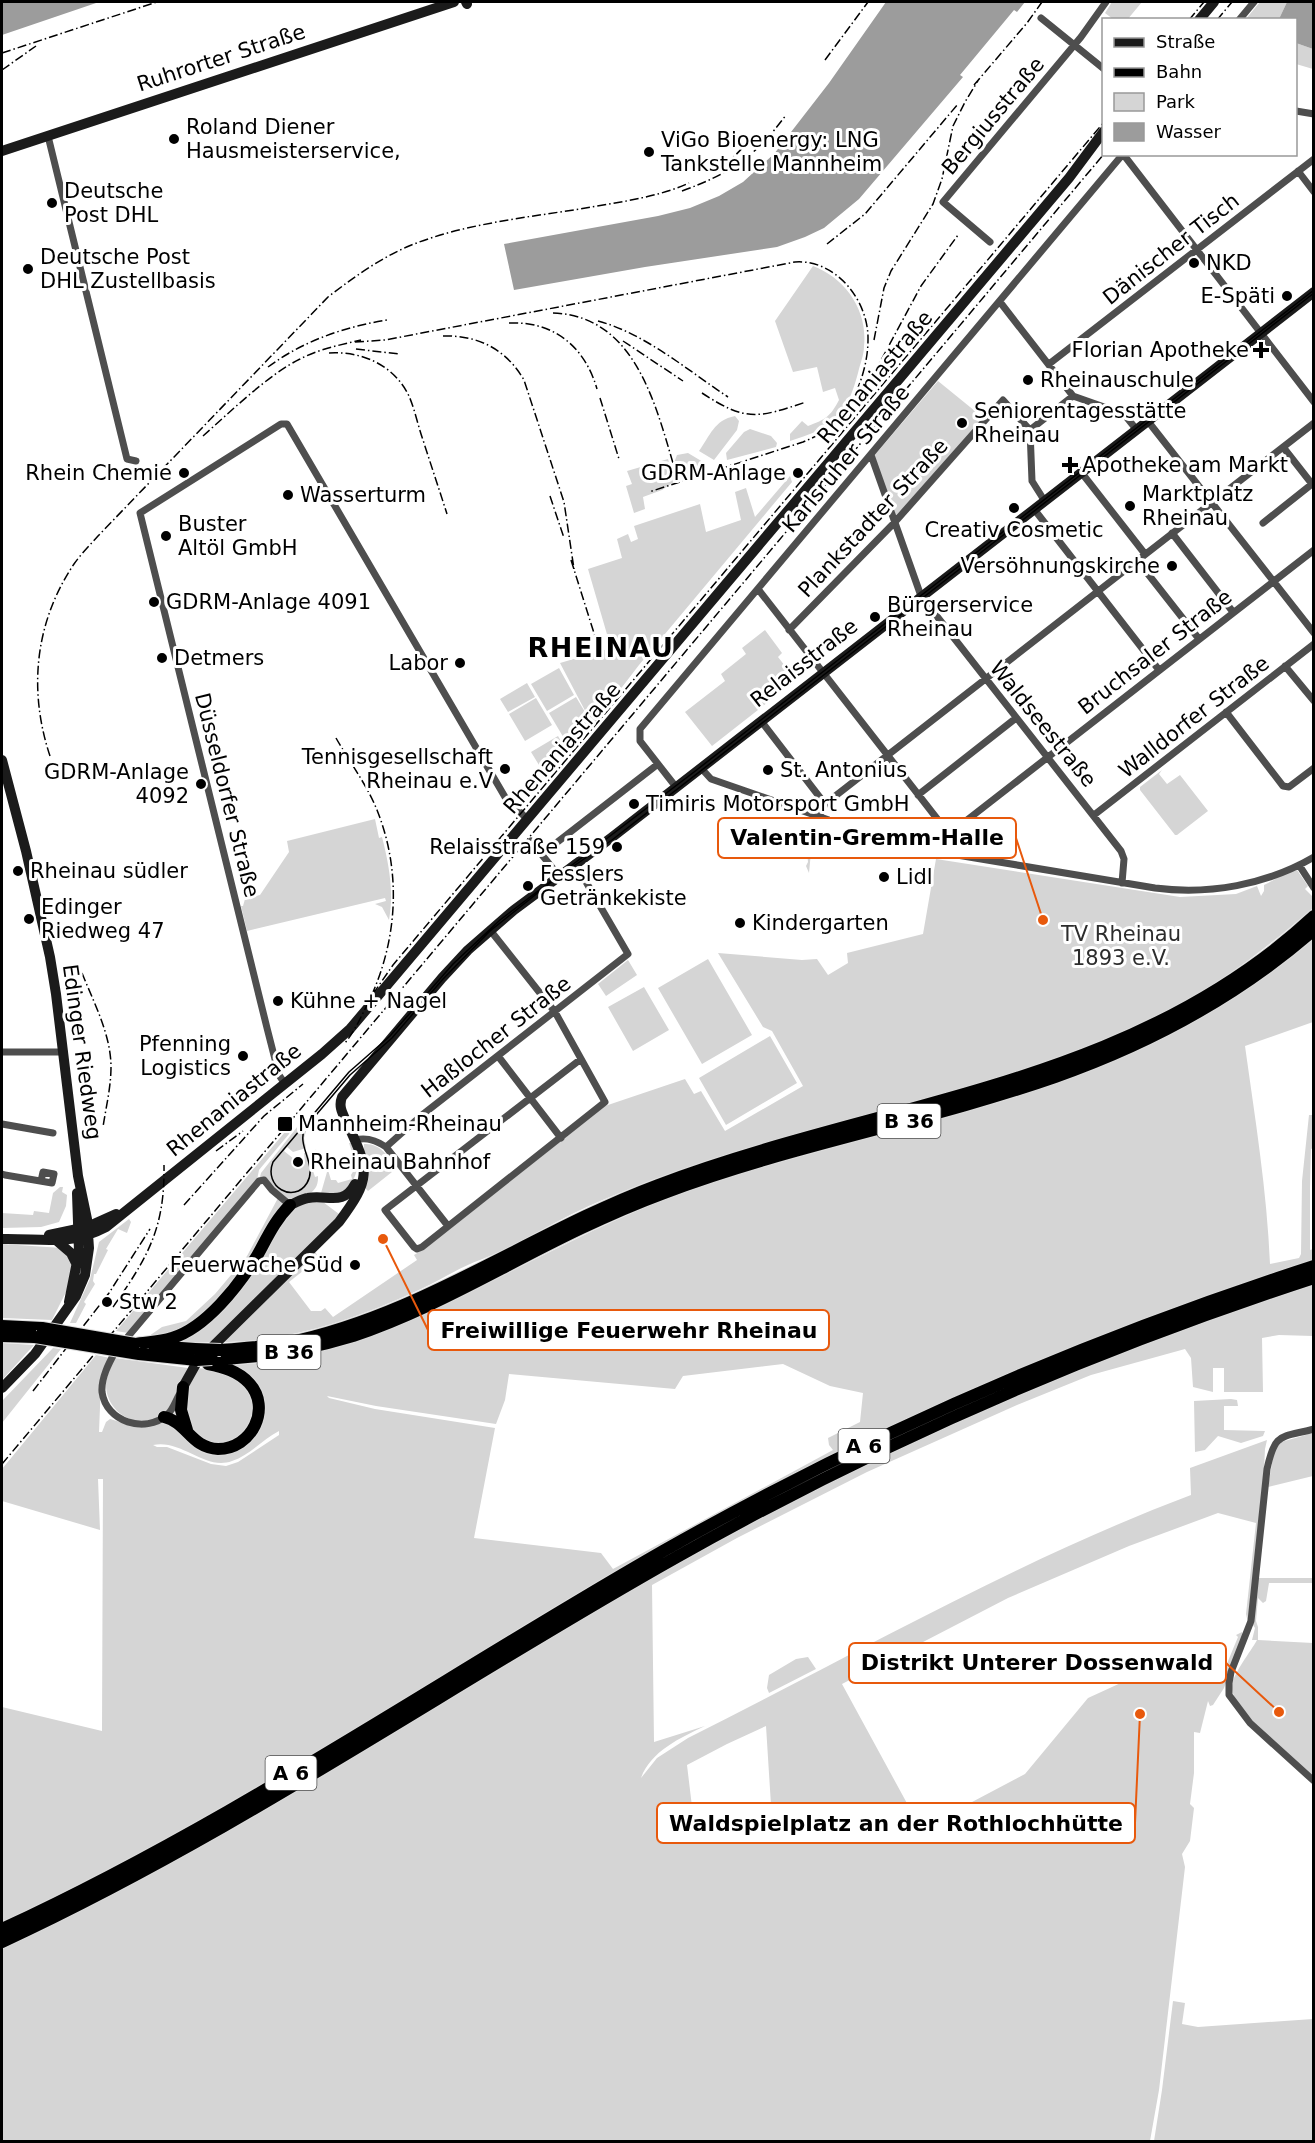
<svg xmlns="http://www.w3.org/2000/svg" width="1315" height="2143" font-family="'DejaVu Sans',sans-serif">
<style>
.green{fill:#d5d5d5;fill-rule:evenodd}
.water{fill:#9c9c9c}
.lines{fill:none;stroke-linecap:round;stroke-linejoin:round}
.highway-casing{stroke:#dbdbdb;stroke-width:14}
.street{stroke:#4e4e4e;stroke-width:7}
.secondary{stroke:#1b1b1b;stroke-width:10}
.highway{stroke:#000;stroke-width:12}
.tram{stroke:#000;stroke-width:1.5}
.rail{stroke:#000;stroke-width:1.5;stroke-dasharray:9 3 1.5 3;stroke-linecap:butt}
.highway-bridge-casing{stroke:#dbdbdb;stroke-width:14;stroke-linecap:butt}
.highway-bridge{stroke:#000;stroke-width:12}
.poi-dot{fill:#000;stroke:#fff;stroke-width:2}
.labels{text-anchor:middle;stroke-width:6;stroke-linejoin:round;paint-order:stroke}
.shield{fill:#fff;stroke:#4c4c4c;stroke-width:1.5}
.shield-label{font-size:20px;font-weight:bold;fill:#000}
.street-label{font-size:21px;fill:#000;stroke:#fff}
.poi-label{font-size:21px;fill:#000;stroke:#fff;text-anchor:start}
.park-label{font-size:21px;fill:#2c2c2c;stroke:#fff}
.district-label{font-size:27px;font-weight:bold;letter-spacing:1.5px;fill:#000;stroke:#fff}
.leader{fill:none;stroke:#e8590c;stroke-width:2}
.callout-dot{fill:#e8590c;stroke:#fff;stroke-width:2}
.callout{fill:#fff;stroke:#e8590c;stroke-width:2}
.callout-label{font-size:22px;text-anchor:middle;font-weight:bold;fill:#000}
</style>
<rect width="100%" height="100%" fill="#fff"/>
<path class="green" d="M1112,2H1142L1127,20L1113,19L1105,13Z
M1260,2H1287L1279,19L1245,20Z
M1296,43L1313,49V69L1296,64Z
M813,266C845,278 868,310 864,346C864,355 860,364 858,373C854,388 849,403 839,415C826,430 808,435 790,441V434L802,421L808,426C826,419 830,417 839,400L835,388L823,392L817,367L793,372L775,321Z
M938,381L986,420L895,522L874,456Z
M735,416L739,421L737,430L714,460L699,451C710,436 714,420 735,416Z
M750,429L771,436L777,443L776,447L727,460L726,453L744,432Z
M688,453L703,462L702,469L687,476L679,475L674,463L677,455Z
M668,459L675,481L662,490L643,497L645,509L634,513L626,486L632,484L627,471Z
M790,476L792,482L639,665L593,725L565,740L549,713L576,697L591,722L560,663L611,648L588,569L622,558L617,539L628,534L631,542L638,539L634,526L700,504L706,532L741,520L735,492L746,488L755,517Z
M765,630L782,653L778,657L796,680L712,746L685,712L725,681L721,674L746,654L742,648Z
M559,668L574,695L547,711L531,684Z
M527,683L535,697L508,712L500,699Z
M536,698L552,725L525,741L509,714Z
M558,736L566,750L539,765L531,752Z
M1162,770L1159,774L1167,784L1180,775L1208,811L1177,835H1175L1140,790V787Z
M806,818L825,824L821,830H813L809,873L806,866L808,862L805,832Z
M375,819L379,838L382,837C389,864 394,892 389,920L382,907L375,904L386,901L385,898L247,931L241,906H243L245,899L260,895L289,852L287,841Z
M936,859L1180,897L1236,894L1257,886L1261,896L1264,891V885C1275,880 1284,872 1297,870L1308,886L1305,889L1313,897V908C1268,947 1221,983 1168,1011C1007,1097 821,1115 652,1180C624,1191 596,1202 570,1215C540,1230 509,1249 480,1260C460,1267 441,1280 421,1289C358,1318 290,1342 220,1342L315,1252L321,1260L316,1265L313,1263L289,1282L311,1311H321L325,1308L333,1317L417,1260L414,1255L424,1249L605,1106L685,1079L694,1094L701,1091L725,1131L803,1086L772,1031L763,1027L718,953L802,960L817,959L828,975L848,963L847,953L923,934Z
M1313,938V1022L1245,1046C1255,1118 1267,1191 1270,1264L1299,1258L1301,1254L1302,1181L1309,1115H1313V1148L1311,1149L1310,1188V1250L1313,1249V1260C1077,1338 847,1437 631,1562C422,1683 222,1822 2,1922V1707L102,1731L103,1479H98L100,1530L2,1501V1469L96,1355L110,1358L101,1382L99,1432H102L106,1422L110,1419L141,1428L166,1422L183,1434L232,1451L263,1411L233,1365C260,1363 288,1361 314,1353C445,1318 552,1241 679,1194C738,1172 800,1157 860,1140C1024,1096 1184,1053 1313,938ZM783,1364L830,1386L863,1393L860,1422L828,1438L829,1445L833,1450L613,1569L601,1553L474,1538L495,1428L375,1409L329,1398L327,1396L376,1406L496,1424L505,1400L509,1374L675,1389L683,1376ZM279,1431V1435L238,1462L226,1466L211,1464L167,1447H157L153,1445C182,1439 205,1471 232,1461C250,1455 263,1439 279,1431Z
M708,959L752,1035L702,1064L658,988Z
M628,960L637,975L606,996L598,984Z
M644,987L669,1030L633,1051L608,1007Z
M770,1036L797,1083L726,1125L699,1078Z
M301,1122L307,1128L304,1138L306,1148L293,1152L287,1147L284,1151L294,1159L297,1166L305,1164L304,1153L307,1152L315,1177L318,1176C319,1195 303,1196 289,1200L274,1188L265,1177H260L261,1173Z
M290,1126L291,1129L289,1134L259,1170L257,1180L128,1333L116,1331Z
M349,1143H351C361,1166 359,1175 343,1194L321,1193L327,1172L322,1156L315,1149L323,1155L325,1153L328,1155L324,1158L328,1168L332,1169L328,1170L331,1180H336L338,1183L352,1179L351,1175L354,1170L352,1165L356,1164Z
M364,1144C380,1143 388,1156 397,1168L368,1191L364,1187Z
M60,1187H63L62,1192L67,1195L66,1206L59,1222L41,1227L2,1228V1213L33,1215L34,1211L49,1213L53,1193Z
M278,1198L285,1205L258,1249L217,1303L197,1321L169,1336H149L162,1327L186,1321L215,1294L247,1256Z
M303,1202H323L339,1214L338,1217L211,1342H178L197,1331L280,1218Z
M129,1219L131,1222L127,1233L118,1229L106,1249L108,1250L96,1274H94L93,1281L95,1284L84,1302L86,1304L76,1323H70L90,1279L99,1242Z
M2,1244L62,1248L73,1263L69,1286L52,1320L2,1318Z
M1313,1285V1336L1279,1335L1262,1338L1263,1392H1224V1368H1213V1392L1193,1387L1191,1358L1185,1349L1091,1375L1017,1405L867,1472L737,1538L652,1585L654,1742L705,1726C680,1738 651,1751 641,1778L657,1758L688,1738C854,1655 1016,1561 1191,1495L1190,1468L1267,1440L1265,1449L1264,1470L1248,1623L1246,1614L1256,1523L1218,1513L1129,1546L1008,1598L842,1684L921,1829L1025,1774L1088,1698L1184,1654L1218,1644L1221,1649L1210,1672L1221,1678L1238,1637L1236,1635L1242,1632L1243,1635L1224,1688L1213,1705L1210,1706L1208,1701L1200,1733L1194,1732V1773L1190,1804L1194,1808L1190,1841L1182,1854L1185,1867L1159,2090L1150,2141H2V1949C252,1832 480,1672 722,1538C910,1435 1110,1351 1313,1285ZM766,1726L771,1805L693,1815L687,1765L727,1744Z
M2,1343L34,1345L2,1380Z
M53,1348L61,1349L2,1423V1401Z
M115,1358L188,1368C181,1382 176,1403 164,1413C141,1433 106,1414 106,1385C106,1375 111,1367 115,1358Z
M197,1368C290,1374 250,1462 206,1442C200,1439 193,1431 188,1426L184,1397Z
M1231,1399L1237,1400L1238,1406H1224V1430L1265,1431L1263,1436L1241,1443L1218,1436L1205,1450L1195,1452L1194,1401Z
M1313,1433V1476L1268,1487L1274,1451L1281,1442Z
M1258,1578H1313V1583H1269L1266,1601L1263,1603L1258,1598L1256,1621L1258,1627V1640L1313,1643V1776C1294,1760 1229,1711 1232,1685C1233,1674 1251,1651 1257,1640H1252L1255,1628L1253,1625Z
M808,1657L816,1669L769,1693L767,1688L769,1675L796,1659Z
M1173,2001L1185,2003L1182,2024L1198,2027L1313,2019V2141H1154L1162,2090Z"/>
<path class="water" d="M2,2H99L2,35Z
M886,2H1025L1017,12L1014,10L960,75L963,77L859,199L824,228L805,237L777,247L645,267L514,290L504,244L658,216L690,208L719,196L743,182L774,154L829,83Z
M1287,2H1313V49L1296,43V20L1279,19Z"/>
<g class="lines">
<defs>
<path id="highway" d="M2,1326L42,1328
M2,1336L35,1337
M135,1344C147,1342 160,1342 172,1338C206,1328 239,1285 257,1256C267,1238 275,1220 290,1205
M154,1346L195,1349
M221,1350C243,1348 265,1347 286,1343C420,1316 532,1232 658,1185C882,1100 1129,1088 1314,916
M139,1354L197,1360
M212,1359C261,1358 307,1350 353,1336C404,1319 453,1294 501,1269C554,1241 607,1214 664,1193C791,1145 926,1122 1055,1077C1149,1044 1238,996 1314,930
M183,1387L181,1410L187,1430
M164,1417C187,1422 191,1448 218,1449C252,1449 272,1408 249,1383C238,1371 223,1367 208,1364
M2,1929C232,1823 443,1677 663,1551C869,1434 1088,1339 1314,1266
M2,1942C237,1833 451,1684 677,1557C879,1443 1093,1350 1314,1278"/>
</defs>
<use href="#highway" class="highway-casing"/>
<path class="street" d="M1041,18L1104,69
M1239,20L1254,2
M1296,111L1314,114
M48,136L127,459L136,461
M1123,154L1314,402
M1298,171L1314,192
M990,242L943,202L1081,37L1106,2
M1000,302L1073,396L1124,414L1136,429
M1049,364L1314,159
M1147,420L1314,633
M1030,430L1073,396
M1283,447L1312,484L1314,483
M871,455L921,596L1121,851L1124,859L1122,883
M1081,472L1145,554
M1034,509L1159,670
M1263,523L1312,484
M1172,533L1233,612
M1137,560L1199,639
M758,589L949,834
M789,630L895,522L1003,400L1030,430L1032,481L1044,500
M1285,666L1314,701
M1226,712L1283,786L1289,787L1314,768
M761,721L825,804
M701,768L711,779L829,820L921,849L1155,888C1209,895 1266,885 1314,857
M676,787L640,741V729L1123,154
M918,795L1016,718
M1094,815L1314,644
M819,816L825,804L1314,423
M531,841L558,875
M939,853L944,838L1314,550
M542,854L658,764
M1299,865L1314,888
M490,930L555,1012L605,1102L422,1247L417,1249L414,1247L385,1210L581,1059
M2,1052H64
M498,1056L561,1138
M285,1084L279,1075L267,1028L140,513L281,424H287L505,797L526,818
M2,1124L53,1133
M355,1140C367,1137 376,1140 386,1147L448,1226
M386,1147L422,1115L628,954L575,863
M2,1174L5,1175L52,1183L54,1174L43,1172L41,1181
M179,1395C175,1402 173,1410 167,1415C145,1434 106,1422 102,1392C101,1378 109,1363 115,1352L259,1181L264,1180L272,1190L290,1205
M1314,1429C1280,1438 1275,1432 1267,1469L1251,1621L1231,1672L1229,1683V1695L1250,1723L1314,1781"/>
<path class="secondary" d="M466,2L467,4
M1199,20L1214,2
M2,151L454,2
M2,760L26,851L50,957L56,994L78,1176L87,1219L89,1248L85,1275L76,1296L35,1354L2,1388
M290,1205C296,1203 301,1199 308,1198C327,1194 343,1207 355,1184
M49,1235L87,1227L116,1214
M2,1239C41,1238 68,1247 106,1227L322,1054L350,1029L1069,178L1104,131
M57,1241L71,1253L77,1265
M69,1302L79,1252L77,1193
M183,1387L197,1362L339,1222C371,1179 370,1171 347,1123C343,1114 338,1107 342,1097L442,978L468,950L514,910L611,838L1314,292"/>
<use href="#highway" class="highway"/>
<path class="tram" d="M1314,290L694,772L500,920L453,964L390,1036L349,1072L273,1162C263,1187 294,1204 307,1183C318,1165 296,1146 305,1128L350,1075L392,1038L443,979L490,931L559,876L612,840L1314,293"/>
<path class="rail" d="M1189,20L1204,2
M1217,20L1232,2
M2,53L157,2
M825,60L868,2
M2,70L36,46
M974,85L1027,23L1042,2
M725,166L752,138
M682,191C731,173 755,157 786,115
M827,244L865,214L958,104
M553,313C641,316 658,417 679,483
M598,321C646,334 687,370 728,397
M509,323C554,321 585,347 597,389
M443,336C478,335 506,349 524,380L564,502L574,569
M874,340L884,288L891,271L933,204L942,179L953,126L965,102L979,79
M623,341L683,381
M355,342L385,340L795,262C836,259 869,301 868,340C868,367 856,401 838,421C828,431 815,437 803,442L649,492
M356,349L399,354
M329,353C362,351 394,365 409,396C415,410 418,426 423,440C431,465 439,489 447,514
M268,367C303,341 344,327 387,320
M702,393C746,422 758,418 806,402
M600,398L619,459
M858,403L921,286L958,235
M203,436C229,413 269,374 300,359C319,349 340,345 361,340
M550,496L564,538
M571,560L599,649
M336,738C349,761 367,785 377,810C403,875 397,946 366,1007C360,1019 354,1032 345,1043
M50,756C28,690 35,622 74,564C81,554 90,545 98,536L328,297C354,277 379,259 409,246C465,223 532,217 592,207C625,201 658,197 689,183
M82,973C94,1003 111,1035 111,1067C111,1087 106,1107 103,1127
M373,994L393,965L1104,122
M216,1151L243,1131
M184,1205L264,1116L303,1084
M113,1307C148,1257 165,1228 164,1165
M33,1391L109,1293L150,1229
M2,1464L1104,154"/>
<defs>
<path id="highway-bridge" d="M42,1328L135,1344
M35,1337L139,1354
M195,1349L221,1350
M197,1360L212,1359"/>
</defs>
<use href="#highway-bridge" class="highway-bridge-casing"/>
<use href="#highway-bridge" class="highway-bridge"/>
</g>
<g class="poi-dot">
<circle cx="174" cy="139" r="6"/>
<circle cx="649" cy="152" r="6"/>
<circle cx="52" cy="203" r="6"/>
<circle cx="1194" cy="263" r="6"/>
<circle cx="28" cy="269" r="6"/>
<circle cx="1287" cy="296" r="6"/>
<path d="M1258 341h6v6h6v6h-6v6h-6v-6h-6v-6h6z"/>
<circle cx="1028" cy="380" r="6"/>
<circle cx="962" cy="423" r="6"/>
<path d="M1067 456h6v6h6v6h-6v6h-6v-6h-6v-6h6z"/>
<circle cx="184" cy="473" r="6"/>
<circle cx="798" cy="473" r="6"/>
<circle cx="288" cy="495" r="6"/>
<circle cx="1130" cy="506" r="6"/>
<circle cx="1014" cy="508" r="6"/>
<circle cx="166" cy="536" r="6"/>
<circle cx="1172" cy="566" r="6"/>
<circle cx="154" cy="602" r="6"/>
<circle cx="875" cy="617" r="6"/>
<circle cx="162" cy="658" r="6"/>
<circle cx="460" cy="663" r="6"/>
<circle cx="505" cy="769" r="6"/>
<circle cx="768" cy="770" r="6"/>
<circle cx="201" cy="784" r="6"/>
<circle cx="634" cy="804" r="6"/>
<circle cx="617" cy="847" r="6"/>
<circle cx="18" cy="871" r="6"/>
<circle cx="884" cy="877" r="6"/>
<circle cx="528" cy="886" r="6"/>
<circle cx="29" cy="919" r="6"/>
<circle cx="740" cy="923" r="6"/>
<circle cx="278" cy="1001" r="6"/>
<circle cx="243" cy="1056" r="6"/>
<rect x="277" y="1116" width="16" height="16" rx="3"/>
<circle cx="298" cy="1162" r="6"/>
<circle cx="355" cy="1265" r="6"/>
<circle cx="107" cy="1302" r="6"/>
</g>
<g class="labels">
<g class="shield">
<rect x="877.5" y="1104" width="63" height="34" rx="4.5"/>
<rect x="257.5" y="1335" width="63" height="34" rx="4.5"/>
<rect x="838.5" y="1429" width="51" height="34" rx="4.5"/>
<rect x="265.5" y="1756" width="51" height="34" rx="4.5"/>
</g>
<g class="shield-label">
<text x="909" y="1128">B 36</text>
<text x="289" y="1359">B 36</text>
<text x="864" y="1453">A 6</text>
<text x="291" y="1780">A 6</text>
</g>
<g class="street-label">
<text transform="translate(221 58) rotate(-18)" y="7">Ruhrorter Straße</text>
<text transform="translate(993 116) rotate(-50)" y="7">Bergiusstraße</text>
<text transform="translate(1171 249) rotate(-38)" y="7">Dänischer Tisch</text>
<text transform="translate(875 377) rotate(-50)" y="7">Rhenaniastraße</text>
<text transform="translate(846 459) rotate(-50)" y="7">Karlsruher Straße</text>
<text transform="translate(873 518) rotate(-47)" y="7">Plankstadter Straße</text>
<text transform="translate(1155 652) rotate(-38)" y="7">Bruchsaler Straße</text>
<text transform="translate(804 663) rotate(-38)" y="7">Relaisstraße</text>
<text transform="translate(1194 717) rotate(-38)" y="7">Walldorfer Straße</text>
<text transform="translate(1043 724) rotate(51)" y="7">Waldseestraße</text>
<text transform="translate(562 748) rotate(-49)" y="7">Rhenaniastraße</text>
<text transform="translate(227 795) rotate(76)" y="7">Düsseldorfer Straße</text>
<text transform="translate(496 1037) rotate(-38)" y="7">Haßlocher Straße</text>
<text transform="translate(82 1052) rotate(82)" y="7">Edinger Riedweg</text>
<text transform="translate(234 1100) rotate(-39)" y="7">Rhenaniastraße</text>
</g>
<g class="poi-label">
<text x="186" y="134">Roland Diener<tspan x="186" dy="24">Hausmeisterservice,</tspan></text>
<text x="661" y="147">ViGo Bioenergy: LNG<tspan x="661" dy="24">Tankstelle Mannheim</tspan></text>
<text x="64" y="198">Deutsche<tspan x="64" dy="24">Post DHL</tspan></text>
<text x="40" y="264">Deutsche Post<tspan x="40" dy="24">DHL Zustellbasis</tspan></text>
<text x="1206" y="270">NKD</text>
<text x="1275" y="303" text-anchor="end">E-Späti</text>
<text x="1249" y="357" text-anchor="end">Florian Apotheke</text>
<text x="1040" y="387">Rheinauschule</text>
<text x="974" y="418">Seniorentagesstätte<tspan x="974" dy="24">Rheinau</tspan></text>
<text x="1082" y="472">Apotheke am Markt</text>
<text x="172" y="480" text-anchor="end">Rhein Chemie</text>
<text x="786" y="480" text-anchor="end">GDRM-Anlage</text>
<text x="1142" y="501">Marktplatz<tspan x="1142" dy="24">Rheinau</tspan></text>
<text x="300" y="502">Wasserturm</text>
<text x="178" y="531">Buster<tspan x="178" dy="24">Altöl GmbH</tspan></text>
<text x="1014" y="537" text-anchor="middle">Creativ Cosmetic</text>
<text x="1160" y="573" text-anchor="end">Versöhnungskirche</text>
<text x="166" y="609">GDRM-Anlage 4091</text>
<text x="887" y="612">Bürgerservice<tspan x="887" dy="24">Rheinau</tspan></text>
<text x="174" y="665">Detmers</text>
<text x="448" y="670" text-anchor="end">Labor</text>
<text x="493" y="764" text-anchor="end">Tennisgesellschaft<tspan x="493" dy="24">Rheinau e.V</tspan></text>
<text x="780" y="777">St. Antonius</text>
<text x="189" y="779" text-anchor="end">GDRM-Anlage<tspan x="189" dy="24">4092</tspan></text>
<text x="646" y="811">Timiris Motorsport GmbH</text>
<text x="605" y="854" text-anchor="end">Relaisstraße 159</text>
<text x="30" y="878">Rheinau südler</text>
<text x="540" y="881">Fesslers<tspan x="540" dy="24">Getränkekiste</tspan></text>
<text x="896" y="884">Lidl</text>
<text x="41" y="914">Edinger<tspan x="41" dy="24">Riedweg 47</tspan></text>
<text x="752" y="930">Kindergarten</text>
<text x="290" y="1008">Kühne + Nagel</text>
<text x="231" y="1051" text-anchor="end">Pfenning<tspan x="231" dy="24">Logistics</tspan></text>
<text x="298" y="1131">Mannheim-Rheinau</text>
<text x="310" y="1169">Rheinau Bahnhof</text>
<text x="343" y="1272" text-anchor="end">Feuerwache Süd</text>
<text x="119" y="1309">Stw 2</text>
</g>
<g class="park-label">
<text x="1121" y="941">TV Rheinau<tspan x="1121" dy="24">1893 e.V.</tspan></text>
</g>
<g class="district-label">
<text x="601" y="657">RHEINAU</text>
</g>
</g>
<path class="leader" d="M1043 920L1016 838M383 1239L428 1330M1279 1712L1226 1663M1140 1714L1135 1823"/>
<g class="callout-dot">
<circle cx="1043" cy="920" r="6"/>
<circle cx="383" cy="1239" r="6"/>
<circle cx="1279" cy="1712" r="6"/>
<circle cx="1140" cy="1714" r="6"/>
</g>
<g class="callout">
<rect x="718" y="818" width="298" height="40" rx="6"/>
<rect x="428" y="1310" width="401" height="40" rx="6"/>
<rect x="849" y="1643" width="377" height="40" rx="6"/>
<rect x="657" y="1803" width="478" height="40" rx="6"/>
</g>
<g class="callout-label">
<text x="867" y="845">Valentin-Gremm-Halle</text>
<text x="629" y="1338">Freiwillige Feuerwehr Rheinau</text>
<text x="1037" y="1670">Distrikt Unterer Dossenwald</text>
<text x="896" y="1831">Waldspielplatz an der Rothlochhütte</text>
</g>
<rect width="1315" height="2143" fill="none" stroke="#000000" stroke-width="6"/>
<rect x="1102" y="18" width="195" height="138" fill="#ffffff" stroke="#999999" stroke-width="1.5"/>
<rect x="1114" y="38" width="30" height="9" fill="#1b1b1b" stroke="#999999" stroke-width="1.5"/>
<text x="1156" y="48" font-size="18" fill="#000000">Straße</text>
<rect x="1114" y="68" width="30" height="9" fill="#000000" stroke="#999999" stroke-width="1.5"/>
<text x="1156" y="78" font-size="18" fill="#000000">Bahn</text>
<rect x="1114" y="93" width="30" height="18" fill="#d5d5d5" stroke="#999999" stroke-width="1.5"/>
<text x="1156" y="108" font-size="18" fill="#000000">Park</text>
<rect x="1114" y="123" width="30" height="18" fill="#9c9c9c" stroke="#999999" stroke-width="1.5"/>
<text x="1156" y="138" font-size="18" fill="#000000">Wasser</text>
</svg>
